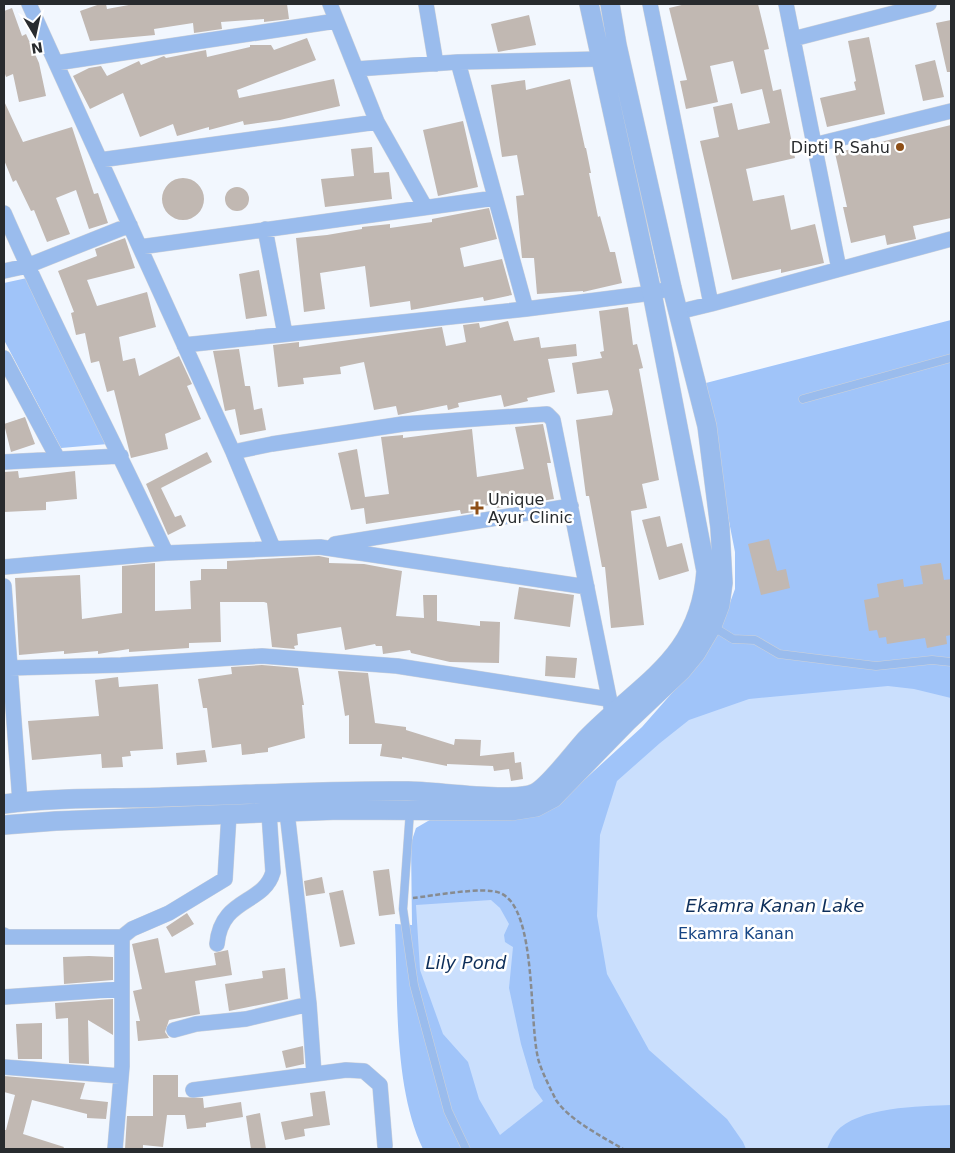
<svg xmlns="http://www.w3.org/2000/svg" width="955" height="1153" font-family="'DejaVu Sans',sans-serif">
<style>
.green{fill:#a0c4f9}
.water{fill:#cadffd}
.building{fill:#c1b8b2}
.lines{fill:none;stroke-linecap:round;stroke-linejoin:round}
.service-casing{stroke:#ced2d9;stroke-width:9}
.minor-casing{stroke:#ced2d9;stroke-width:16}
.tertiary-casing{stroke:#ced2d9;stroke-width:20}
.path{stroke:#878b90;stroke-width:2.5;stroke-dasharray:5 2.5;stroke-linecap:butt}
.service{stroke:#9abced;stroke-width:8}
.minor{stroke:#9abced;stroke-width:15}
.tertiary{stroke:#9abced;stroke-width:19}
.poi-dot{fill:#8e4f17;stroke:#fff;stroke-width:2}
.labels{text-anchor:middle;stroke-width:5;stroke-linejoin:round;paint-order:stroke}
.poi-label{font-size:16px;fill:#282b2e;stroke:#fff;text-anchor:end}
.park-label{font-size:16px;fill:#164585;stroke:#fff}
.water-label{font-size:18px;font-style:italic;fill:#0d2e5a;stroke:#fff}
</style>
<rect width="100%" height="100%" fill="#f2f7fe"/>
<path class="green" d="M27,278L108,444L61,448L4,340V283Z
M951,320V1149H423C393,1086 398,994 395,924L412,925L411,843L416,828L440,814L571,792L642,727L687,676L724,619L735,589V552L702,384Z"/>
<path class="water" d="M888,686L914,689L951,698V1105C920,1106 857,1107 836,1132C832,1137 829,1144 827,1149H746L743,1142L727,1119L649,1050L607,974L597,916L600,835L617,781L660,743L689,720L749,699Z
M491,900L500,908L509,924L504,935L505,942L513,947L509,988L521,1044L534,1088L543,1101L500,1135L479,1099L468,1062L443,1034L420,970L416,905Z"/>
<path class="building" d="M100,4H106L107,9L134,4H287L289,19L264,22V19L221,22L222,29L194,33L193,23L154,29L155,35L90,41L80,11Z
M686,4H758L769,49L764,50L773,91L781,89L795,158L746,169L753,201L784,195L791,230L815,224L824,263L781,273V269L732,280L700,141L719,137L713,107L732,103L738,130L770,123L762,89L741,94L733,61L710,66L718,102L686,109L680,81L687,80L669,8Z
M12,8L22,36L26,34L39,63L46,96L19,102L13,74L6,77L4,71V11Z
M529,15L536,45L498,52L491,24Z
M951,20V72H947L936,23Z
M869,37L885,114L827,127L820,98L856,90L854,82L856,81L848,41Z
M307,38L316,60L237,90L239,98L334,79L340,106L280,120L244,125L243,121L209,130V127L177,136L173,124L140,137L123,93L90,109L73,76L89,68L101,66L107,76L139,61L141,65L164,56L166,58L206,50L207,57L250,47V45H271L274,50Z
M935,60L944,97L923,101L915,65Z
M570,79L585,148H586L591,173H589L598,217L600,216L610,252H615L622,283L583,292V291L537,294L534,258H522L516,196L524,195L517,155L502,157L491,85L525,80L526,90Z
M4,101L23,142L72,127L94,194L98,193L108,223L89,229L76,190L56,198L70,234L47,242L34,210L31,211L16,180L13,182L4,160Z
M463,121L478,187L438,196L423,130Z
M951,125V218L913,226L916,239L887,245L885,235L851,243L843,207H847L835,153Z
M372,147L374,173L389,172L392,199L325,207L321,179L354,176L351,149Z
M162 199a21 21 0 1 1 42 0a21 21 0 1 1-42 0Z
M225 199a12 12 0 1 1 24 0a12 12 0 1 1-24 0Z
M489,208L497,239L460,248L464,267L502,259L512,295L484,301L483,297L411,310L410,301L370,307L365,266L320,273L325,309L304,312L296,238L327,235L362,229V227L390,224V228L432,222V219Z
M125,238L135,268L87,280L97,306L147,292L156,327L119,337L123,361L135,358L139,376L179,356L192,384L187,386L201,419L165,434L168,449L131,458L114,390L107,392L99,361L91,363L85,333L76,335L71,313L74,312L58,271L97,256L95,249Z
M259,270L267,316L246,319L239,274Z
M628,307L633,345L637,344L643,368L639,369L659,480L642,484L647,508L631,511L644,625L611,628L605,567H602L589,496H586L576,420L612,415L613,410L608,390L577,394L572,363L602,358L600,352L604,351L599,311Z
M508,321L514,341L539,337L541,348L576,344L577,356L548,359L555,392L527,398L528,401L504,407L501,395L458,403L459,407L448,410L447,405L398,415L396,406L374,410L364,362L340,367L341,374L303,378L304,384L278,387L273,345L299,342V347L442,327L446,346L466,342L463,325L479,323L480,328Z
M239,349L245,386H250L254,410L262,408L266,430L240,435L235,409L225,411L213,351Z
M25,417L35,444L11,452L4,424Z
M543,424L551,463H547L554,499L497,508L496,504L472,508L473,512L461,514L460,510L366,524L364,508L351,510L338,453L357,449L365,497L389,494L381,437L403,435V438L472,429L477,477L524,469L515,427Z
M207,452L212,462L161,488L175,517L181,515L186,526L168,535L146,484Z
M18,471L19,478L75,471L77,499L46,502V510L4,512V472Z
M660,516L667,547L682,543L689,571L659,580L642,520Z
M769,539L777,571L786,569L790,588L761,595L748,544Z
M319,556L329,558V563L364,564L402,571L396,616L424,618L423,595H437V621L480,626V621L500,622L499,663L450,662L411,653L410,650L383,654L382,646H376L375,644L345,650L341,627L297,634L298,645L294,646L295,649L272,647L267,603L264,602H220L221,642L189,643V648L129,652V649L98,654V651L64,654V651L19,655L15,578L80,575L82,619L122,613V566L155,563V611L191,609L190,581L201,580V569H227V561Z
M941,563L944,580L951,579V635L946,636L947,644L927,648L925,638L887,644L886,637L879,638L877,630L869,631L864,600L879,597L877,584L903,579L904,587L923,584L920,566Z
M519,587L574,595L570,627L514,619Z
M546,656L577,658L575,678L545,676Z
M262,665L298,668L304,705H302L305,738L268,748V752L242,755L241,744L212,748L207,708H203L198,679L232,674L231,667Z
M338,671L368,673L375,723L406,727V730L454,745L455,739L481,740L480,756L514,752L515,763L521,762L523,779L511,781L509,769L494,771L493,766L447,764V766L402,757V759L380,756L382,744H349V715L345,716Z
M118,677L119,687L158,684L163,749L130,751L131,756L122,757L123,767L102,768L101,754L32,760L28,721L99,716L95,680Z
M205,750L207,762L177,765L176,753Z
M389,869L395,914L379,916L373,871Z
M322,877L325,893L306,896L304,881Z
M343,890L355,944L340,947L329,893Z
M187,913L194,924L172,937L166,927Z
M158,938L165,973L216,965L214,953L228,950L232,975L195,981L200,1014L169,1020L165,1032L169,1038L138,1041L136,1021H140L133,991L142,989L132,944Z
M89,956L113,957V980L64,984L63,957Z
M285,968L288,999L229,1011L225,984L263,978L262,971Z
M113,999V1035L88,1020L89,1064L69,1063L68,1018L56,1019L55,1003Z
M42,1023V1059H18L16,1024Z
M303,1046L304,1064L286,1068L282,1051Z
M153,1075H178V1097L203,1098L204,1108L241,1102L243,1117L206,1123V1127L187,1129L185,1115H167L163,1147L143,1145V1149H125L127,1116H153Z
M4,1076L85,1083L80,1099L108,1102L106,1119L87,1118V1114L32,1100L23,1134L64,1147L63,1149H4V1130H6L15,1095L4,1092Z
M325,1091L330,1125L304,1129L305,1136L285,1140L281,1122L313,1116L310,1093Z
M260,1113L266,1149H251L246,1116Z"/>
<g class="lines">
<defs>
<path id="service" d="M803,399L951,358
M712,626L733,639L755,640L779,654L876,666L932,660L951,662
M410,811L403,909L414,985L448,1111L466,1149"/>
<path id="minor" d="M29,4L233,452L273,548
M330,4L377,122L425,207
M426,4L436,64
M650,4L711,304L951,239
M786,4L839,269
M793,39L929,4
M56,63L336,21
M356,69L458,62
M814,145L951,111
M100,160L377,122
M4,213C54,328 113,439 166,553
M265,229L285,334
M140,247L495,198
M4,271L27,266L130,225
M526,309L458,62L600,59
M678,312L711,304
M184,345L526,309L652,293L672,288
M4,358L58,459
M233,452L272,444L403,424L547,414L553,420L612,712
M4,462L121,456
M335,544L571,506
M4,567L166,553L320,547L587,587
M4,586L20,802
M9,668L121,665L262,656L397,666L608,699
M287,812L309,1004
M4,935L5,937H122V1066L115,1149
M122,937L132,929L169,913L225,879L229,814
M217,944C221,897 264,905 273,872L269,813
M4,997L122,989
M174,1030L196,1024L246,1019L309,1004L314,1074
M4,1067L120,1076
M193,1090L346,1070L364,1071L380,1085L385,1146"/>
<path id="tertiary" d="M4,804C56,797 111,799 164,797C246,795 327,790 408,791C435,791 515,803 535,793C549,786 574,752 586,739C641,682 700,659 706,571L652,293L589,4
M4,825L56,821L339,810L511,811L536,807L553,798L627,722L682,670L696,653L712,626L720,605L723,583L720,528L707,426L672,288L617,45L610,4"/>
</defs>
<use href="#service" class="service-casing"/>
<use href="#minor" class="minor-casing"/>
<use href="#tertiary" class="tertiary-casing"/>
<path class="path" d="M413,898C432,896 484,886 500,893C538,908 528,1025 539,1062C543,1074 550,1088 556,1100C569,1120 603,1137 623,1149"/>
<use href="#service" class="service"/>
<use href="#minor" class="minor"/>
<use href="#tertiary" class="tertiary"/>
</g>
<g class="poi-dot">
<circle cx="900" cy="147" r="5"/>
<path d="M474.5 500.5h5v5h5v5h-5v5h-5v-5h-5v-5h5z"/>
</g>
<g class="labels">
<g class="poi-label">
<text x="890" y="153">Dipti R Sahu</text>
<text x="488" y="505" text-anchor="start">Unique<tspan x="488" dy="18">Ayur Clinic</tspan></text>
</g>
<g class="park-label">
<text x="736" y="939">Ekamra Kanan</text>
</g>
<g class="water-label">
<text x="775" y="912">Ekamra Kanan Lake</text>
<text x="466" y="969">Lily Pond</text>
</g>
</g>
<rect width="955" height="1153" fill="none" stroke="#282b2e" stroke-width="10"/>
<g transform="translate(35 35) rotate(171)" stroke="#ffffff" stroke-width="4" paint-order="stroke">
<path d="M0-4L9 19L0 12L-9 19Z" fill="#282b2e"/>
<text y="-8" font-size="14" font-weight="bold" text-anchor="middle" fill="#282b2e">N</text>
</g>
</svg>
